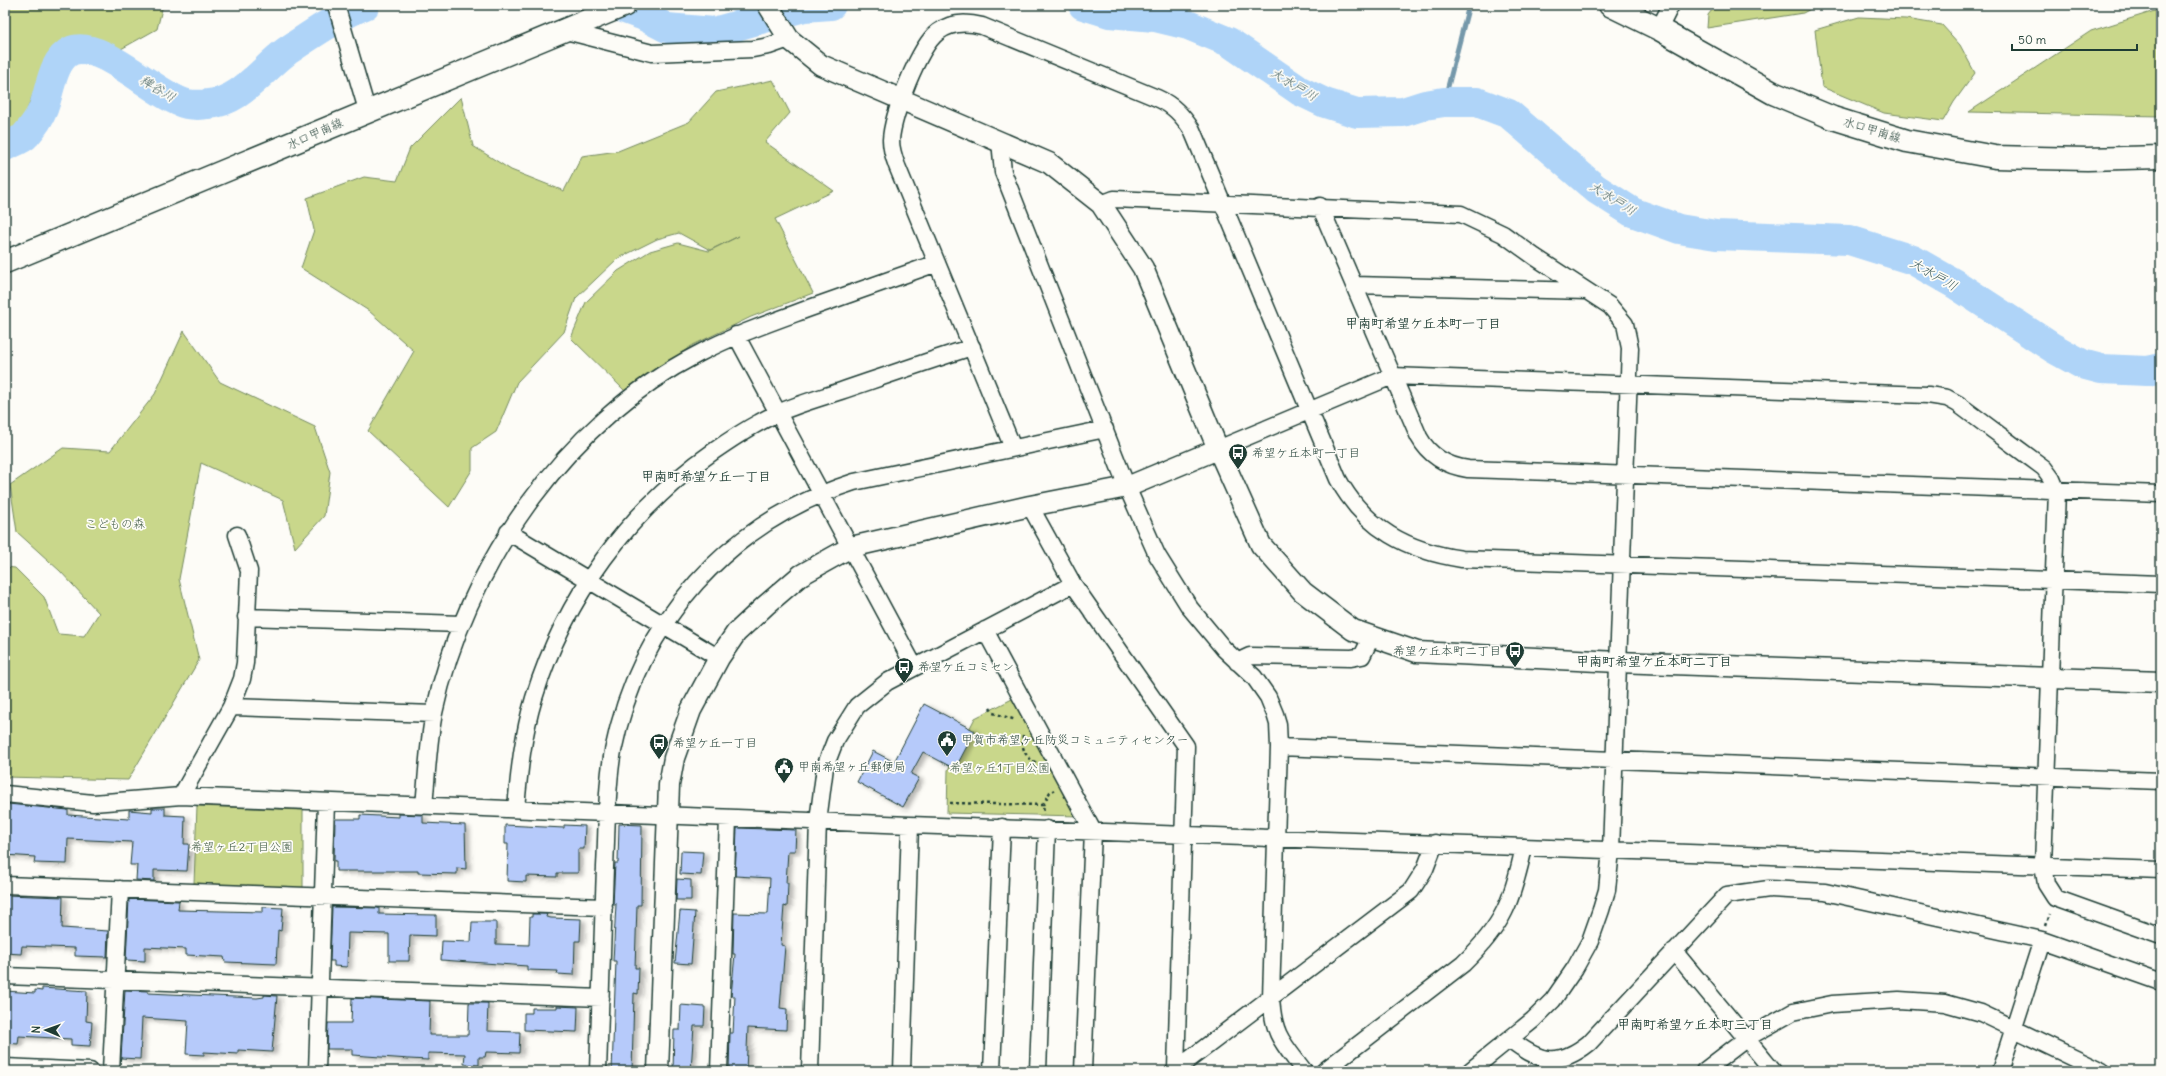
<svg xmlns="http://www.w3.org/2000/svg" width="2166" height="1076" font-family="Delius,'Klee One',sans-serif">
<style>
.green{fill:#c9d78b;stroke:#748a60}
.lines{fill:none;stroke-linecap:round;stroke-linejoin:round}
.stream{stroke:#7598aa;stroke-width:5}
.river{stroke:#afd4f8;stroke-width:30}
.building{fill:#b6cafa;stroke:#1f3d34;filter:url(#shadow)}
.minor-casing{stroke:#1f3d34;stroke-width:19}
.tertiary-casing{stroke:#1f3d34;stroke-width:23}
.secondary-casing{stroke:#1f3d34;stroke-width:25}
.path{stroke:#1f3d34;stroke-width:2.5;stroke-dasharray:3 3;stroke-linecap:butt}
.minor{stroke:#fdfcf7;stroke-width:16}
.tertiary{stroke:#fdfcf7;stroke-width:20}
.secondary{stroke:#fdfcf7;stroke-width:22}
.labels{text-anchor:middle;stroke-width:3.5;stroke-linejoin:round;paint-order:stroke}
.street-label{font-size:12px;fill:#1f3d34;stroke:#fdfcf7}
.poi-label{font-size:12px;fill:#1f3d34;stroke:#fdfcf7;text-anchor:start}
.park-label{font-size:12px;fill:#415c45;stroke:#fdfcf7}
.water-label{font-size:13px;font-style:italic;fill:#3c5b5b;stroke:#fdfcf7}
.neighbourhood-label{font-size:13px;font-weight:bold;fill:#1f3d34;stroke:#fdfcf7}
</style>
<defs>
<filter id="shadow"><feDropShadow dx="4.5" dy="2.5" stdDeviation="2" flood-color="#0004"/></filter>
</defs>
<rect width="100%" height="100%" fill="#fdfcf7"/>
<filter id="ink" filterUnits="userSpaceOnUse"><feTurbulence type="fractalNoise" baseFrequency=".025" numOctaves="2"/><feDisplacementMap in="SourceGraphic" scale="8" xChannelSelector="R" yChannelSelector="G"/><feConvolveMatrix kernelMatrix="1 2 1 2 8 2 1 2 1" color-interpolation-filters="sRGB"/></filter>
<g filter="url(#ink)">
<path class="green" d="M5,5H163L157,29L121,49L76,40L41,73L22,123L5,144Z
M1716,5H1818L1803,13L1707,28L1708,15Z
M2161,9V116L1969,112L2091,31Z
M1859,17L1906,19L1942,25L1960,45L1975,73L1954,102L1943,121L1884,113L1822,87L1815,30Z
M773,80L790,113L765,142L834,191L775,219L813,293L751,317L693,345L625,391L571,338L586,302L618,271L650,251L678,243L709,251L739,236L710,250L679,233L657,239L617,259L576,298L564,332L517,382L496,432L472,448V470L449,507L368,431L414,351L369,311L301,268L314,230L307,198L364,177L397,181L410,148L461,97L473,146L511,170L564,191L582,156L618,151L689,122L716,92Z
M184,331L220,382L315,427L330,472L324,516L295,548L283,500L201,463L179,579L199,660L128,780L5,777V567L15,568L44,597L58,634L84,636L99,613L60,571L17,532L10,485L63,448L110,451L155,394Z
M1014,698L1080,816L947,813L948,770L975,718Z
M197,806L303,810V889L194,883Z"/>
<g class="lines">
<path class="stream" d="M1444,102L1469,5"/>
<path class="river" d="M614,5L642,15L667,28L714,32L804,7L831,5
M1083,5L1109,13L1155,17L1188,25L1229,42L1300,91L1325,103L1357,113L1403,112L1425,105L1444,102H1477L1509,114L1596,189L1632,212L1679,229L1716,235L1849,240L1913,260L1955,284L2053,348L2082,364L2101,369L2147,371L2161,368
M5,146C11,143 22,140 26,135C32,128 40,117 43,109C50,92 52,60 71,51C100,38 158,98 187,104C193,105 202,105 208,104C241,102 262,69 287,51C309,36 341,14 365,5"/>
</g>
<path class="building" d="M924,704L975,731L955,769L923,752L911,774L919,778L903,807L857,782L873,751L894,762Z
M8,804L68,810V815L129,819V810L152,812V808H165V815L185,816L184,844H189L187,871L154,870V881L136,880L137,865H130L132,842L68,839L67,864L34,863L35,857L5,855V807H8Z
M399,814L423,815V823L465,825L466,869L457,868V874L418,873V871H336V861H334L335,819H360V815L399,817Z
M619,824L642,825L641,905H637L635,968H639L638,994L634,993L632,1071H612L616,961H613L616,904H613L615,863H618Z
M505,825L564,828V825L585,826L584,849H578V873H557V877L526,876V882L507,881L508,844H505Z
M737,828L796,830L795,851H788L786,883H788L787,907L784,906L781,945L785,946L780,1008L787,1009L786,1030L748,1028L746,1071H729L730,1033H733L735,996H731L735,954H733L734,913L768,914L770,878L735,876Z
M681,851L703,852L701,875L680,874Z
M677,879L691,880V900H676Z
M5,895L63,897L62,928L108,931L107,957L75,956V948L22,946L21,954L5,953Z
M129,899L179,901L178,910L263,912V907L283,908L281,931L278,930L276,964L225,962L224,957L186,955V949L145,947V961L126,960Z
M332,907L379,908V914L436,915V936L410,935L409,961H389V934L348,933L347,967L334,966V961H330Z
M680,911L695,912L691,964L675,963Z
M532,914H547L546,917L551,918L581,919L580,941H575L574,975L557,974L558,971L527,970V966L441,960L442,941L471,942L472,922H496V944L529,945L530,917H532Z
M42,988L87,991L86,1021L92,1022L90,1046L71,1045V1039L19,1036L18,1044L5,1043V991L35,993V990L42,991Z
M125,990L148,991V993L257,998L264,997V995L277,996L272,1052L238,1050V1054L204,1052V1055L186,1054L188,1021L142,1018L140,1059L121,1058Z
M352,998L430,1001L429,1035H468L469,1003H488L487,1031L520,1032L519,1053L486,1052L485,1057H479V1065L464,1064L465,1054L428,1053V1060L409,1059L352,1055V1049H327L328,1023H351Z
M681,1005L705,1007L704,1026H694L691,1070L673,1071L674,1030H680Z
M557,1006L578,1007L577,1032L524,1030V1013H532V1008H557Z"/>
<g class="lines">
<defs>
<path id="minor" d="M336,5L367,110
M1659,29L1671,5
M562,30L652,53L753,49L769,46L789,39
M1000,141L1003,172L1127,487L1157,555L1190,608L1224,649L1254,677L1268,697L1275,714L1278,724L1279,747L1271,997C1273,1035 1282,1042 1304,1071
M1101,204L1114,199L1461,214L1503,234L1535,257L1610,306L1625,324L1630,348L1611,850L1607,890L1601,910L1590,941L1575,968L1553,1000L1533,1020L1470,1071
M1320,206L1419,437C1430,457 1447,466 1468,469L2161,494
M1354,285L1587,291
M736,335L914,666
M1013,448L897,166C894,158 891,149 891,140C892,116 919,46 938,32C951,22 967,22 982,26L1157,98C1173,105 1182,115 1192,130L1338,479C1365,529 1408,551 1462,559L2161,584
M1218,449L1392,376L1928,395L1947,398L1958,404L2044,468L2052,479L2057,491L2043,865L2046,884L2055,898L2161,936
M1030,506L1073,584L1186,746L1176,1069
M508,532L719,658
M246,617L461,624
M985,630L1093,831L1083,1071
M1237,662L1250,656L1351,658L1362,656L1372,636
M231,707L434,714
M1279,747L2161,781
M5,794L93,803L181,796L910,825L2161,870
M181,796L231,707L242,679L245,663L249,571L237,535
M424,806C427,776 428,743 434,713C465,568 564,423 698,354C734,335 772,322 810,308C852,293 895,278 937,263
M516,809C519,772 523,734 534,698C565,597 628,511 714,451C734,437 756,423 778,413C798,404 820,398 841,391C885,376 928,361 972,347
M5,885L604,907
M1674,951L1773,1071
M5,976L601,998
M1511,1040C1540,1063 1559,1067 1589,1043L1727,895L1769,889L1825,892L2042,940L2161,982
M5,1067L90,1071
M111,1071L120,889
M317,1071L326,803
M598,1071C600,1003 603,935 605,867C607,829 606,789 613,751C639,621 729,522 854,482L1105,429
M719,1071L728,818
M810,1071L818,821L825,767L835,741L857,706L887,682L1073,584
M902,1071L910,825
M992,1071L1002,827
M1038,1071L1047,829
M1174,1071L1411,891L1425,869L1435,843
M1324,1071L1463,964C1504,924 1512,902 1524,847
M1704,1071L1747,1038L1793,1012L1832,1004L1899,1000L1945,1003L1981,1013L2102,1071
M2000,1071L2042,940"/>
<path id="tertiary" d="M768,5L789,39L821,65L1049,163L1101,204L1143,268L1218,449L1261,545L1303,592L1353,630L1417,652L1618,662L2161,682
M658,1071L669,785L674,758L691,710L719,658L736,633L766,605L801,575L851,547L1030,506L1127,487L1218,449"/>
<path id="secondary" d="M1610,5L1659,29L1773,93L1833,118L1907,141L1995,157L2087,159L2161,157
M5,262L625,5"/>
</defs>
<use href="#minor" class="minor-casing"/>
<use href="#tertiary" class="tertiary-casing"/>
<use href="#secondary" class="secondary-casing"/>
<path class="path" d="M990,708L993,713L1016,720
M1023,735C1021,749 1025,757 1037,763
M950,803L1043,805L1044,814
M1043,805L1050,792L1054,790
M2046,926L2050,914"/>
<use href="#minor" class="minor"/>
<use href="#tertiary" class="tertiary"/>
<use href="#secondary" class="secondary"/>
</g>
</g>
<defs>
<symbol id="bus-pin" viewBox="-11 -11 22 30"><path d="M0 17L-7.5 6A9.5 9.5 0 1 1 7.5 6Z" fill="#1f3d34" stroke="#fdfcf7"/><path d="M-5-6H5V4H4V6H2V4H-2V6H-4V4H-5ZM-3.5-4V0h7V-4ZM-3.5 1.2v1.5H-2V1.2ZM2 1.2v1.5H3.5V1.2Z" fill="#fff"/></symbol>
<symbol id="civic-pin" viewBox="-11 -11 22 30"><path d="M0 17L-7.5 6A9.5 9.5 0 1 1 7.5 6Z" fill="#1f3d34" stroke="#fdfcf7"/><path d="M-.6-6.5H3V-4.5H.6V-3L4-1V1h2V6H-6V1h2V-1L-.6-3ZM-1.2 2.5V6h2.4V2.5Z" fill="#fff"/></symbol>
</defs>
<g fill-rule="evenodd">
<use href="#bus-pin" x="1227" y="442" width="22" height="30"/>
<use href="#bus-pin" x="1504" y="640" width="22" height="30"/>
<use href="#bus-pin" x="893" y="656" width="22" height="30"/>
<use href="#civic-pin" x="936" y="729" width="22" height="30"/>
<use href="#bus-pin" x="648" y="732" width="22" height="30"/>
<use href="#civic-pin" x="773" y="756" width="22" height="30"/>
</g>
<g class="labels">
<g class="street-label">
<text transform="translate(1872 130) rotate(17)" y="4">水口甲南線</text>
<text transform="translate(315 134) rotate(-24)" y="4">水口甲南線</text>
</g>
<g class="poi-label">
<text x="1252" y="457">希望ケ丘本町一丁目</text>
<text x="1501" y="655" text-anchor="end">希望ケ丘本町二丁目</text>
<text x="918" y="671">希望ケ丘コミセン</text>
<text x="961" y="744">甲賀市希望ヶ丘防災コミュニティセンター</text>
<text x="673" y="747">希望ケ丘一丁目</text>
<text x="798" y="771">甲南希望ヶ丘郵便局</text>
</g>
<g class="park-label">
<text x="115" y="528">こどもの森</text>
<text x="1000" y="772">希望ヶ丘1丁目公園</text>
<text x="242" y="851">希望ヶ丘2丁目公園</text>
</g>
<g class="water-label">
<text transform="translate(1294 84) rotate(31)" y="5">大水戸川</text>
<text transform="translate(158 88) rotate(31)" y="5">稗谷川</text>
<text transform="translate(1613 198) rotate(32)" y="5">大水戸川</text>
<text transform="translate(1934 274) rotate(30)" y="5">大水戸川</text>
</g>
<g class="neighbourhood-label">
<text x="1423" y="328">甲南町希望ケ丘本町一丁目</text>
<text x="706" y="481">甲南町希望ケ丘一丁目</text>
<text x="1654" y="666">甲南町希望ケ丘本町二丁目</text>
<text x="1695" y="1029">甲南町希望ケ丘本町三丁目</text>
</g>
</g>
<rect width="2166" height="1076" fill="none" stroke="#fdfcf7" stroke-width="20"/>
<rect x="10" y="10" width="2146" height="1056" fill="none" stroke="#1f3d34" stroke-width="1.5" filter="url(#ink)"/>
<g transform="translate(46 1030) rotate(272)" stroke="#fdfcf7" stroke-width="3" paint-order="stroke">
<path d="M0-3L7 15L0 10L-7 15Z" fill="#1f3d34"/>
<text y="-6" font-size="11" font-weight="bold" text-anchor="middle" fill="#1f3d34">N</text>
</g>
<path d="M2012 44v6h125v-6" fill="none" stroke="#1f3d34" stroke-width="2"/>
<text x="2018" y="44" font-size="12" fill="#1f3d34" stroke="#fdfcf7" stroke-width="3" paint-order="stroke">50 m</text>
</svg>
